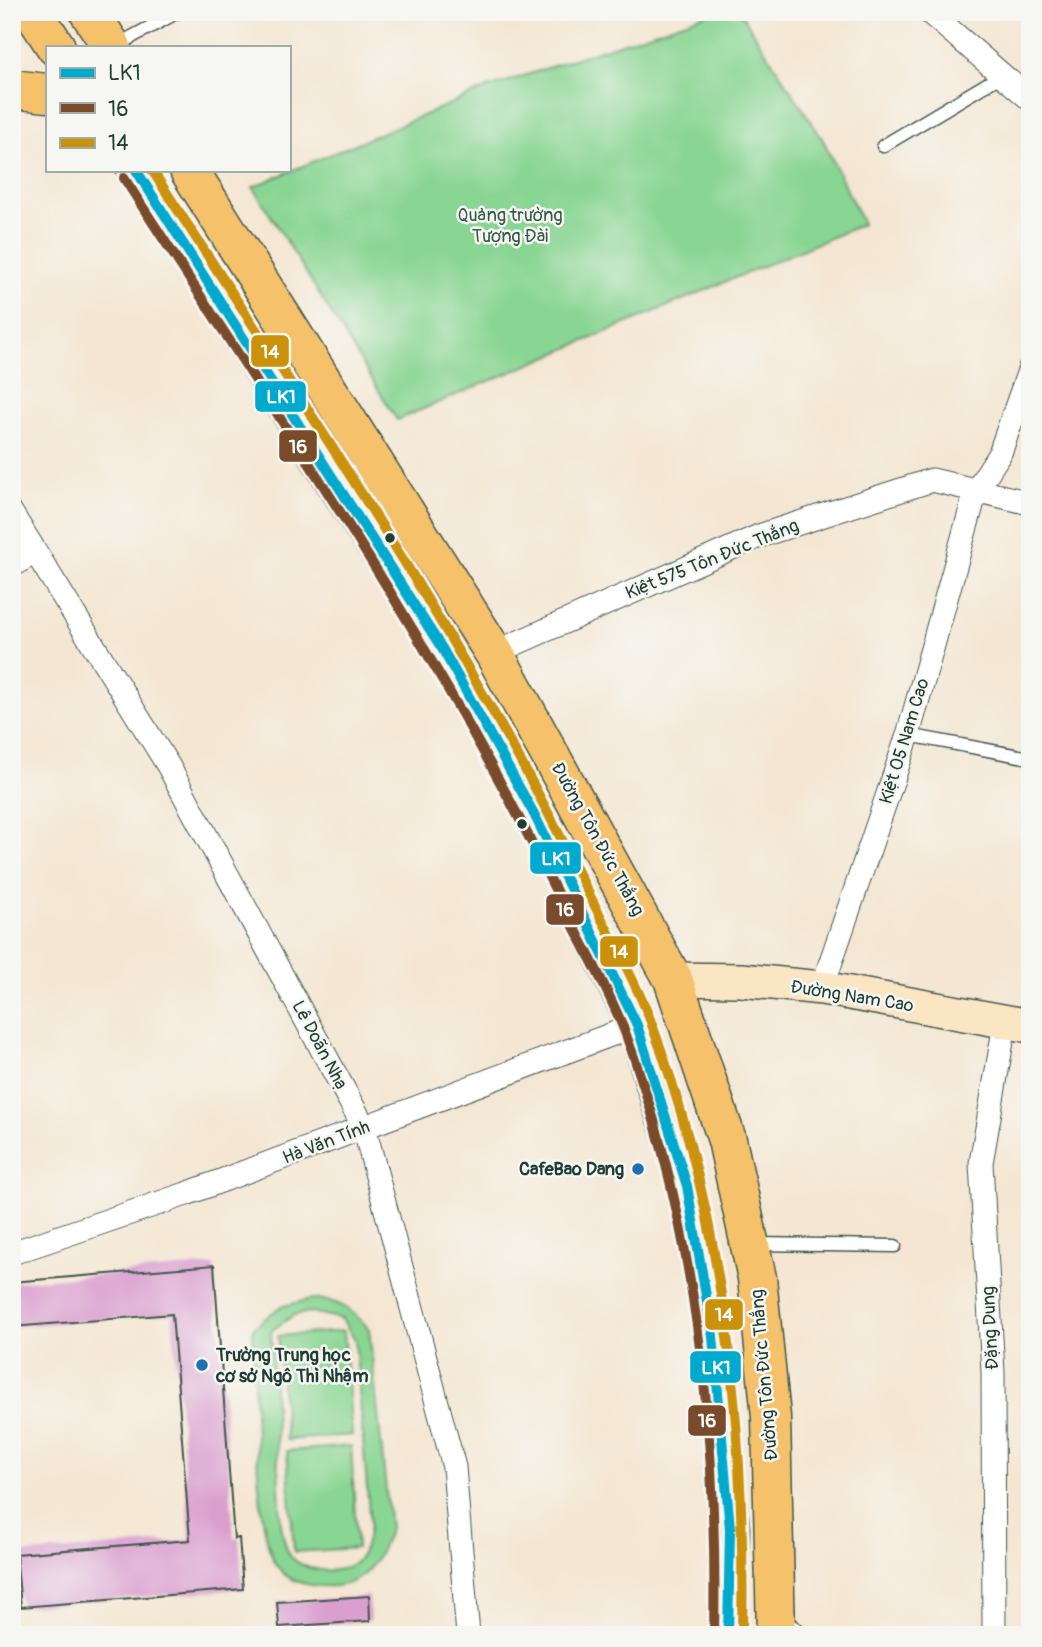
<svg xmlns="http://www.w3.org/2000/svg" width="1042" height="1647" font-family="Pangolin,sans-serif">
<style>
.green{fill:#89d593;stroke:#548964;stroke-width:2;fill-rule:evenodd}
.building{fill:#da9ecf}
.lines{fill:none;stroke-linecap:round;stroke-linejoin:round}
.lane-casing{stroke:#3f564c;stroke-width:15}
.street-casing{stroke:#3f564c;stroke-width:25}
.secondary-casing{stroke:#3f564c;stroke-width:36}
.highway-casing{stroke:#3f564c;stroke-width:41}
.lane{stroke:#fff;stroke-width:12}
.street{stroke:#fff;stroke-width:23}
.secondary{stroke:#fbe6c4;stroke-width:33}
.highway{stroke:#f5c16b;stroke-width:38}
.bus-1-casing{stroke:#f6f6f2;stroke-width:16}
.bus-2-casing{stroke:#f6f6f2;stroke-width:16}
.bus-3-casing{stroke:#f6f6f2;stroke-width:16}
.bus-1{stroke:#00a9ce;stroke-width:10}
.bus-2{stroke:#7a4b2a;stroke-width:10}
.bus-3{stroke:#cc910a;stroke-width:10}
.bus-dot{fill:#1f3d34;stroke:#f6f6f2;stroke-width:2.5}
.poi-dot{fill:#1f6fb2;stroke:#f6f6f2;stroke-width:2.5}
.labels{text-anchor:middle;stroke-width:5;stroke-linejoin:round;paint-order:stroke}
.park-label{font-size:18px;fill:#345b47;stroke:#f6f6f2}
.street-label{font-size:18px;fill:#1f3d34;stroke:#f6f6f2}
.poi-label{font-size:18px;font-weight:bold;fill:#1f3d34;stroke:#f6f6f2;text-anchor:end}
.line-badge{stroke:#f6f6f2;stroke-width:2.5}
.badge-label{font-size:19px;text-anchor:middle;font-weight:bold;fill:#fff}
</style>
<rect width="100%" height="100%" fill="#f6f6f2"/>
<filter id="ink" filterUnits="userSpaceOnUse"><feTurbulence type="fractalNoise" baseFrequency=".0143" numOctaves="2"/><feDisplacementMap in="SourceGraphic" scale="14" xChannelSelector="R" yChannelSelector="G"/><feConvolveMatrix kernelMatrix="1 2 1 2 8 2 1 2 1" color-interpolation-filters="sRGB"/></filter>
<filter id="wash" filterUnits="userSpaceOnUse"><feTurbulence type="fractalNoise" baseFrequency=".00686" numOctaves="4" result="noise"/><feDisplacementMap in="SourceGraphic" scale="28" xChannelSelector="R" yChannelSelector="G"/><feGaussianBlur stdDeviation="1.57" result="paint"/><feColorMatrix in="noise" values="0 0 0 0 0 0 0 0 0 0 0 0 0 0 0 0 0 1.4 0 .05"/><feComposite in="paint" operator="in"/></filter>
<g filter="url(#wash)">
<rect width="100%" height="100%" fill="#f4e6d2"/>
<path class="green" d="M713,12H740L823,140L863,224L397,420L253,187L488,88Z
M311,1299C338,1299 352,1309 369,1329L390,1528C381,1554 367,1584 335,1586C315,1587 289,1584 277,1566C253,1533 255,1376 253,1328L280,1307ZM311,1312L342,1319L355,1340L370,1525C367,1537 365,1557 353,1564C336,1575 304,1571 291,1557C285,1550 283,1534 281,1525L271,1331L294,1315Z
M344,1331L352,1435L286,1440L278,1336Z
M351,1446L357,1548L294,1552L287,1451Z"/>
<g id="blocks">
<path class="building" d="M214,1265L234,1539L239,1538L243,1589L21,1607L16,1554L190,1540L172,1314L12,1327V1282Z
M369,1596L370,1621L279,1627L277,1602Z"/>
</g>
</g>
<g filter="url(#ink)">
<use href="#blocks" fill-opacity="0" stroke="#3f564c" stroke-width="2"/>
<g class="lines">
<defs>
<path id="lane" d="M117,45L178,12
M883,146L1002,75
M908,735L1030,758
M753,1244L895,1246
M783,1620L806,1635"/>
<path id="street" d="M929,12L1030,99
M12,514L169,767L364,1127L454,1467L468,1635
M12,566L35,551
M494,653L759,536L932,480L1030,503
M822,988L908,735L976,491L1000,453L1030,368
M12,1253L186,1194L637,1025
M994,1635L993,1372L981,1163L1005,1024"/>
<path id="secondary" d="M673,979L741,980L822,988L1030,1026"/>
<path id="highway" d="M33,12L56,47
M89,12L112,47
M12,89L47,93
M136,170L443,650L534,814L637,1025L687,1186L713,1336L730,1529L728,1635
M189,170L494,653L673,979L727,1140L757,1278L771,1417L776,1635"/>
</defs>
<use href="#lane" class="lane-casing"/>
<use href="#street" class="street-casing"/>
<use href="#secondary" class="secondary-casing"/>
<use href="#highway" class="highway-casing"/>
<use href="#lane" class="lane"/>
<use href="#street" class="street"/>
<use href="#secondary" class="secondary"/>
<use href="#highway" class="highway"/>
<defs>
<path id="bus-1" d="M136,170L443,650L534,814L637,1025L687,1186L713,1336L730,1529L728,1635"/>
<path id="bus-2" d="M124,178C273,410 433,639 554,887C577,935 606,983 625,1032C696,1224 718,1432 714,1635"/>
<path id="bus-3" d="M152,170C301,401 459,629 580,876C603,924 632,972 651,1022C724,1216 746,1428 742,1635"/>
</defs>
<use href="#bus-1" class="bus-1-casing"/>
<use href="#bus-2" class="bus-2-casing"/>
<use href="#bus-3" class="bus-3-casing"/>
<use href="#bus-1" class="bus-1"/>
<use href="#bus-2" class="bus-2"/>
<use href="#bus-3" class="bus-3"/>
</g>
</g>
<g class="bus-dot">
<circle cx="390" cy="538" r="6"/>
<circle cx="522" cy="824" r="6"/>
</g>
<g class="poi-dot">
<circle cx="638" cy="1169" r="7"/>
<circle cx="202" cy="1365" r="7"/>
</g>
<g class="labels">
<g class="park-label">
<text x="510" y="221">Quảng trường<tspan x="510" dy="21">Tượng Đài</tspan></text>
</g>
<g class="street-label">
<text transform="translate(712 559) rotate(-22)" y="6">Kiệt 575 Tôn Đức Thắng</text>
<text transform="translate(904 741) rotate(-73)" y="6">Kiệt 05 Nam Cao</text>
<text transform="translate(598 839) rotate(61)" y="6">Đường Tôn Đức Thắng</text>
<text transform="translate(852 996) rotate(9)" y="6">Đường Nam Cao</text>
<text transform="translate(320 1045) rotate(62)" y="6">Lê Doãn Nhạ</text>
<text transform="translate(326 1142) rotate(-21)" y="6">Hà Văn Tính</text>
<text transform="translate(990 1328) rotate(-93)" y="6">Đặng Dung</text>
<text transform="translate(764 1375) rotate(-95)" y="6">Đường Tôn Đức Thắng</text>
</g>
<g class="poi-label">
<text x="624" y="1175">CafeBao Dang</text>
<text x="216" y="1361" text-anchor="start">Trường Trung học<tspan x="216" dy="21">cơ sở Ngô Thì Nhậm</tspan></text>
</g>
</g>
<g class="line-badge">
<rect x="250" y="334" width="40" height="34" rx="7" fill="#cc910a"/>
<rect x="254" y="380" width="53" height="33" rx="7" fill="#00a9ce"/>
<rect x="278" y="429" width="40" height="34" rx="7" fill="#7a4b2a"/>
<rect x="529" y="841" width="53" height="34" rx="7" fill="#00a9ce"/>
<rect x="545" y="893" width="40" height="33" rx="7" fill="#7a4b2a"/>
<rect x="599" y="935" width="40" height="33" rx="7" fill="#cc910a"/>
<rect x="704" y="1298" width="40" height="33" rx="7" fill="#cc910a"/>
<rect x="689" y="1350" width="53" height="34" rx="7" fill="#00a9ce"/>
<rect x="687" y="1404" width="40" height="33" rx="7" fill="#7a4b2a"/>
</g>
<g class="badge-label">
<text x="270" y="358">14</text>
<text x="281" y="403">LK1</text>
<text x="298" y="453">16</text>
<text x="556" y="865">LK1</text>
<text x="565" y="916">16</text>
<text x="619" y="958">14</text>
<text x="724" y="1321">14</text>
<text x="716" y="1374">LK1</text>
<text x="707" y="1427">16</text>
</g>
<rect width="1042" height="1647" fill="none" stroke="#f6f6f2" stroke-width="42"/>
<rect x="46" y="46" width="245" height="126" fill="#f6f6f2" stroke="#a0aca6" stroke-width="2"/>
<rect x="60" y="68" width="35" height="10" fill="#00a9ce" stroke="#a0aca6" stroke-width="2"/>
<text x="108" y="80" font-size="21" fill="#1f3d34">LK1</text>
<rect x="60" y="103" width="35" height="10" fill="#7a4b2a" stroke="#a0aca6" stroke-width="2"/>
<text x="108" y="116" font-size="21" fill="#1f3d34">16</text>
<rect x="60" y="138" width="35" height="10" fill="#cc910a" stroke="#a0aca6" stroke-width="2"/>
<text x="108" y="150" font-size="21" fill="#1f3d34">14</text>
</svg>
